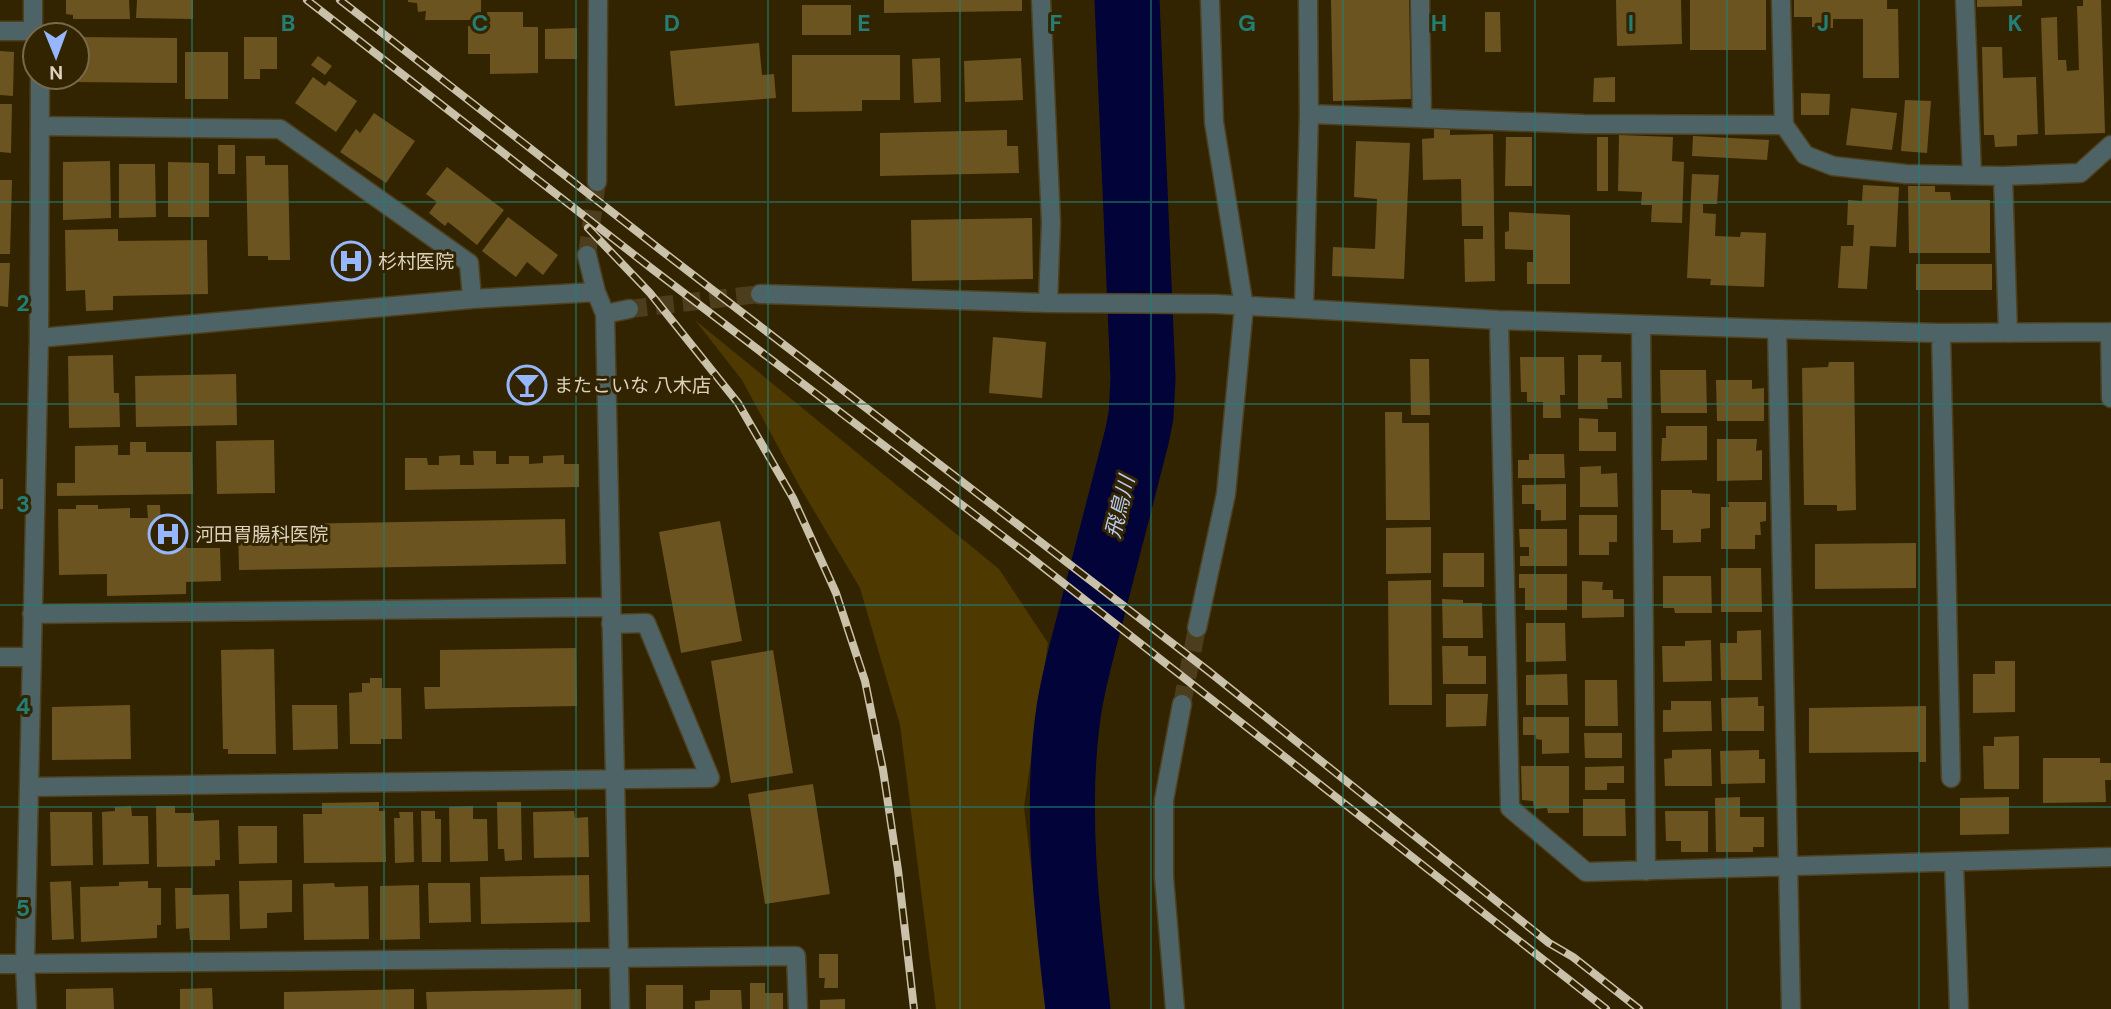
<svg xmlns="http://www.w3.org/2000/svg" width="2111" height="1009" font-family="'DM Sans','Noto Sans JP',sans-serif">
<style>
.green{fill:#4e3900}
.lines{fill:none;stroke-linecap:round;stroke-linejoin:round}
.river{stroke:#010339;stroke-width:65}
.building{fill:#6b541f}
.minor-tunnel{stroke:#4c3e1c;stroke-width:18;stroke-dasharray:18 9;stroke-linecap:butt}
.minor-casing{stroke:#4e401e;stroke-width:21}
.minor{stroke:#4d6365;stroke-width:18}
.rail-casing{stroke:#cac1ab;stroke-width:8}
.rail{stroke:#332400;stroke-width:5;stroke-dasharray:16;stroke-linecap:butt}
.grid{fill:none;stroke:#237f76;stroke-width:2;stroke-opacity:0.55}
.labels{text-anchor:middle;stroke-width:6;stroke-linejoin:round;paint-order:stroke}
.poi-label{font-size:19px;fill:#dbd2be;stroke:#332400;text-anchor:start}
.water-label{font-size:21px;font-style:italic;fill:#b7cbf5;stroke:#332400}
.grid-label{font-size:23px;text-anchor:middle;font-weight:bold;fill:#237f76;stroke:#332400;stroke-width:6;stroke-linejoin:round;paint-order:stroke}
</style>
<rect width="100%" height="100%" fill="#332400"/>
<path class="green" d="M695,320L999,569L1048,643L1024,807L1048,1009H936L900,725L860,588L801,489L742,380Z"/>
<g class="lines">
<path class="river" d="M1078,1009C1067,915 1055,811 1068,716C1073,679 1084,643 1093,607C1108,550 1122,493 1137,436L1141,416L1143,378L1127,0"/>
</g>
<path class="building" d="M66,0H129L130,19H73V15L66,14Z
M137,0H193V19L136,18Z
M408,0H481V20H425L426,11L418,12L417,3L408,2Z
M884,0H1022V11L884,13Z
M1331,0H1409L1411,99L1333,101Z
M1616,0H1681L1682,44L1617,46Z
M1690,0H1766V50H1690Z
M1794,0H1887V9H1898L1899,78H1863V19H1833V28L1812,27V17H1794Z
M1977,0H2022V6L1977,7Z
M2083,0H2101L2105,133L2045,135L2041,18L2057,17L2058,60H2066L2067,71L2079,70L2077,6H2083Z
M802,5H851V35H802Z
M487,12H523V27H538V73L490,74V54H468V26H488Z
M1485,12H1500L1501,52H1485Z
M577,28V59H545V29Z
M77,37L177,38V83L73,82V77H77Z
M244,37H277V69H260V79H244Z
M759,43L762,75L774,74L776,98L675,106L670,51Z
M1982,47H2002L2003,78L2036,77L2038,134L2017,135V146L1995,147L1994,135H1984Z
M0,51L14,52L13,96L0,95Z
M185,52H228V99H185Z
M792,55H900V100H862V111L792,112Z
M318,56L332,66L325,75L311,65Z
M940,58L941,102L914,103L912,59Z
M1021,58L1023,100L965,102L964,61Z
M313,77L325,86L329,81L357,101L336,132L295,103Z
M1615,77V102H1593L1594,78Z
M1801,93L1830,94L1829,115H1801Z
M1905,100L1931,101L1927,153L1901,151Z
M0,104H12L11,153L0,152Z
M1851,108L1897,113L1892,150L1846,145Z
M374,113L415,141L386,183L340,152L356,129L360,133Z
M1434,129H1450V135L1493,134L1495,281L1465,282L1464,239H1483V226H1462L1461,179L1423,180L1422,139L1434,138Z
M1007,130V146H1018L1019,173L880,176V133Z
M1619,135L1673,137L1672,161L1684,162L1682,223L1651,222L1652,205H1641L1642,192L1618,191Z
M1693,136L1769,140L1767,160L1692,156Z
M1506,137H1532V186H1505Z
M1597,137H1608V191H1597Z
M1356,141L1410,143L1404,279L1332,276L1333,247L1375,249L1377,199L1354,197Z
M218,145H235V174H218Z
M246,156H265V165H288L290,260H268V256H248Z
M110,161L111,218L63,220V162Z
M168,162L209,163V217H168Z
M119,164H155L156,217L119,218Z
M447,167L504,210L477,245L448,222L445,226L429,213L437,202L426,194Z
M1692,174L1719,175L1717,204H1703V213L1716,214L1715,236L1740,237L1741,232L1766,233L1764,287L1710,285L1711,279L1687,278Z
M0,180H12L10,254H0Z
M1863,185L1899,187L1896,247L1870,246L1867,289L1838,288L1841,246H1853L1854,225H1847L1848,200L1862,201Z
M1908,186H1935V192H1950L1951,200H1990V253H1909Z
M1509,212L1570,215V284H1527V262H1533V250L1505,249V232L1509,231Z
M508,217L558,255L543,275L527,262L516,277L482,251Z
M1032,218L1033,279L912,281L911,220Z
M118,229V241L207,240L208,294L113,296V310L86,311L85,290L66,291L65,230Z
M0,263H10L8,307L0,306Z
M1916,264H1992V290H1916Z
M993,337L1046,342L1042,398L989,393Z
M113,355L114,393H119L120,427L69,428L68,356Z
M1578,355H1602L1601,362H1621L1622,398H1607L1608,409H1578Z
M1520,357H1564L1565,395H1560L1561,418H1543V402H1527V392H1521Z
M1410,359H1429L1430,415H1411Z
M1829,362H1854L1856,510L1837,511V505H1804L1802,368L1828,367Z
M1660,370H1706L1707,413H1661Z
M236,374L237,425L136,427L135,376Z
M1716,380H1752V389L1764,388V421H1717Z
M1385,412H1402V423H1429L1430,520H1386Z
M1579,418L1598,419V432H1616V451H1579Z
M1666,426H1707V460L1661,461L1662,438H1666Z
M1717,439H1757L1756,451L1762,450V480L1717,481Z
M274,440L275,493L217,494L216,441Z
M130,442H146V452H192L193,494L57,496V483H75V446L118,445V455H130Z
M473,451H496V464H509V456H529V464L543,463V456L564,455V464H579V487L405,490V458H427L428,465H439V456L460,455V465H474Z
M1529,454H1564L1565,478H1518V460H1529Z
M1601,466V474L1617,473L1618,507H1580V467Z
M0,479H3V509H0Z
M1566,484V520L1541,521V510H1535V504H1522V485Z
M1661,490H1692V493L1710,494V528L1701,529V542L1673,543V530H1661Z
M1728,502H1766V521L1760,522L1761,535H1755V549H1721V507H1729Z
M76,505H98V509L130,508V518H148L147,505H160L161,526L185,525L186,548H220L221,581L186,582V594L107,596V574L59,575L58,509H76Z
M1579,515H1617V542H1609V555H1579Z
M565,519L566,564L239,570L238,525Z
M720,521L742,641L681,653L659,532Z
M1431,527V573L1386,574V528Z
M1519,529H1567V566H1520V556H1529V547H1520Z
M1916,543V588L1815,589V544Z
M1443,553H1484V587H1443Z
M1721,568H1761L1762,612H1721Z
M1519,574H1567V610H1525V588H1519Z
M1663,576H1711L1712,613H1675L1674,608H1663Z
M1431,580L1432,705H1389L1388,581Z
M1582,581L1603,582L1602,590H1613V599H1624V617L1582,618Z
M1442,599L1463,600V603H1482L1483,638H1443Z
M1526,623H1565L1566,661L1526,662Z
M1761,630L1762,680H1721L1720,643H1737V631Z
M1711,640L1712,681L1663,682L1662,646H1685V641Z
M1442,646H1468V656H1486V684H1443Z
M576,648L577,706L425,709L424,687H440V650Z
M274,649L276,754H228V749H223L221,650Z
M773,650L793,773L731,783L711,661Z
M1995,661H2015V712L1973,713V674H1995Z
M1567,674L1568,705H1526V675Z
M370,678H382V688H401L402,739H381V744H350L349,693L362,692V683H370Z
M1585,680H1617L1618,726H1585Z
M1446,694H1488L1486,726L1446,727Z
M1758,697V706H1764V731H1722L1721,698Z
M1671,701H1711L1712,731L1663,732V710H1671Z
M130,705L131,759L52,760V707Z
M292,705H337L338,749L293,750Z
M1926,706V762H1919V752L1809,753V708Z
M1523,717H1569V753L1542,754V740L1536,739V735H1523Z
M1584,733H1622V758H1585Z
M2019,736V789H1984L1983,746H1994V737Z
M1711,749L1712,786H1665L1664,759L1672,758V750Z
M1759,750V759H1765V783L1721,784L1720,751Z
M2043,758H2100V763H2111V780H2105L2106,802L2043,803Z
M1521,766H1569V813H1548L1547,808L1534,809L1533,801L1522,800Z
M1624,766V783H1607V790H1585V767Z
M813,784L830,894L765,904L748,794Z
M1740,797V817H1764V847H1753V852H1716L1715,798Z
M2009,797V834L1960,835V798Z
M1583,799H1625L1626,836H1583Z
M379,802V811H385L386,862L304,863L303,814H322V803Z
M497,802H521L522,860L505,861L504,849H498Z
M131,806L132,816H148L149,864L103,865L102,812L115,811V807Z
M156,806H175V813H194V821L219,820L220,860H215V866L157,867Z
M473,806V819H487L488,861L450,862L449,807Z
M421,811H435V819H441V862H422Z
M574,811L575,818L588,817L589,857L534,858L533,812Z
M1665,811H1708V852H1681V841H1666Z
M50,812H92L93,865L51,866Z
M399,812H413L414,862L395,863L394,818H400Z
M238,826H277V863L239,864Z
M589,875L590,922L481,924L480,877Z
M292,880V912L267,913V928L240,929L239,881Z
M71,881L74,939L52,940L50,882Z
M148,881V888H161V925H157V938L81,942L80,887L119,886V882Z
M334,883L335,887L368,886L369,939L304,940L303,884Z
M428,883H470L471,922L429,923Z
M419,885L420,939L380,940V886Z
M175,888H192V895L229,894L230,940H190L189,928L176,929Z
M819,954H838V988H824L825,978H819Z
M750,983H765V993H783V1009H750Z
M646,985H683V1009H646Z
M113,988L114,1009H66V989Z
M212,988L213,1009H180V989Z
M414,989V1009H284V992Z
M581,989V1009H427L426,992Z
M710,990H741L742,1009H695V1001L710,1000Z
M845,999V1009H820V1000Z"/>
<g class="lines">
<path class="minor-tunnel" d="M587,255L597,182
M629,309L760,294
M1182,704L1197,628"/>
<defs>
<path id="minor" d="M33,0V31L41,35
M1041,0L1051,222L1048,303
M1420,0L1422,118
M1781,0L1784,125L1805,155L1833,166L1906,174L2003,176L2008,333
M1965,0L1972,175
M0,31H33
M1309,114L1584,124L1784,125
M40,126L280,129L469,263L472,299
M2003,176L2080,173L2111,145
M597,182L598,0
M587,255L596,292L605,314L620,1009
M760,294L1048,303L1216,304L1499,320L1777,329L1941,333L2111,332
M1304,309L1309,114L1308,0
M605,314L629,309
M1499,320L1510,808L1586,872L2111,857
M1641,325L1646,871
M1777,329L1791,1009
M2110,332L2111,398
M1941,333L1951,778
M39,338L472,299L596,292
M32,614L610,607
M1197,628L1226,494L1244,307L1214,122L1210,0
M0,657H32
M30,787L710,778L646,623L611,624
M1954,862L1959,1009
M0,964L796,956L798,1009
M27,1009L25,964L39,338L40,77
M1175,1009L1164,877V800L1182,704"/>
</defs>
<use href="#minor" class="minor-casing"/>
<use href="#minor" class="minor"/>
<defs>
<path id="rail" d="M307,0L651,268L1025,553L1606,1009
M340,0L662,251L1207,670L1549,943L1573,957L1639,1009
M588,228L650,293L738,403L793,498L836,593L865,681L883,770L898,870L914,1009"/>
</defs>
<use href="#rail" class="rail-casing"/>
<use href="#rail" class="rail"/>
</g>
<path class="grid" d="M192,0V1009M384,0V1009M576,0V1009M768,0V1009M960,0V1009M1151,0V1009M1343,0V1009M1535,0V1009M1727,0V1009M1919,0V1009M0,202H2111M0,404H2111M0,605H2111M0,807H2111"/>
<defs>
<symbol id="hospital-ring" viewBox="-11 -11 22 22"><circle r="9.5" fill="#332400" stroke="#96b6fd" stroke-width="1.5"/><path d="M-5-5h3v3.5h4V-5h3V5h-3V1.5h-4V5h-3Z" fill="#96b6fd"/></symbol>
<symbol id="bar-ring" viewBox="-11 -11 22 22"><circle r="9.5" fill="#332400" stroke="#96b6fd" stroke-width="1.5"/><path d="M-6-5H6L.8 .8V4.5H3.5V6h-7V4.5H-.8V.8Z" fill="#96b6fd"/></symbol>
</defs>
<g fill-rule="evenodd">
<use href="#hospital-ring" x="329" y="239" width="44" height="44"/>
<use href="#bar-ring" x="505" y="363" width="44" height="44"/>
<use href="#hospital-ring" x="146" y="512" width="44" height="44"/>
</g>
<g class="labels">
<g class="poi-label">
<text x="378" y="268">杉村医院</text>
<text x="554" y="392">またこいな 八木店</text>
<text x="195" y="541">河田胃腸科医院</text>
</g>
<g class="water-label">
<text transform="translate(1120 507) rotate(-76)" y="7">飛鳥川</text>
</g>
</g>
<g class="grid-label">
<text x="288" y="31">B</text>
<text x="480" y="31">C</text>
<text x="672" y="31">D</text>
<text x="864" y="31">E</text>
<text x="1056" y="31">F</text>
<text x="1247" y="31">G</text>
<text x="1439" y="31">H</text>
<text x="1631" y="31">I</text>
<text x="1823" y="31">J</text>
<text x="2015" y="31">K</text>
<text x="23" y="311">2</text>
<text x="23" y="512">3</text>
<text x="23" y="714">4</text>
<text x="23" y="916">5</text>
</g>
<g transform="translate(56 56) rotate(179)"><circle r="33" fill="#332400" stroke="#766a4c" stroke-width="2"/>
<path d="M0-5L12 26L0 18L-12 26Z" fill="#96b6fd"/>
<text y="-10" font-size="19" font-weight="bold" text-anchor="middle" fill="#dbd2be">N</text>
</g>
</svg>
